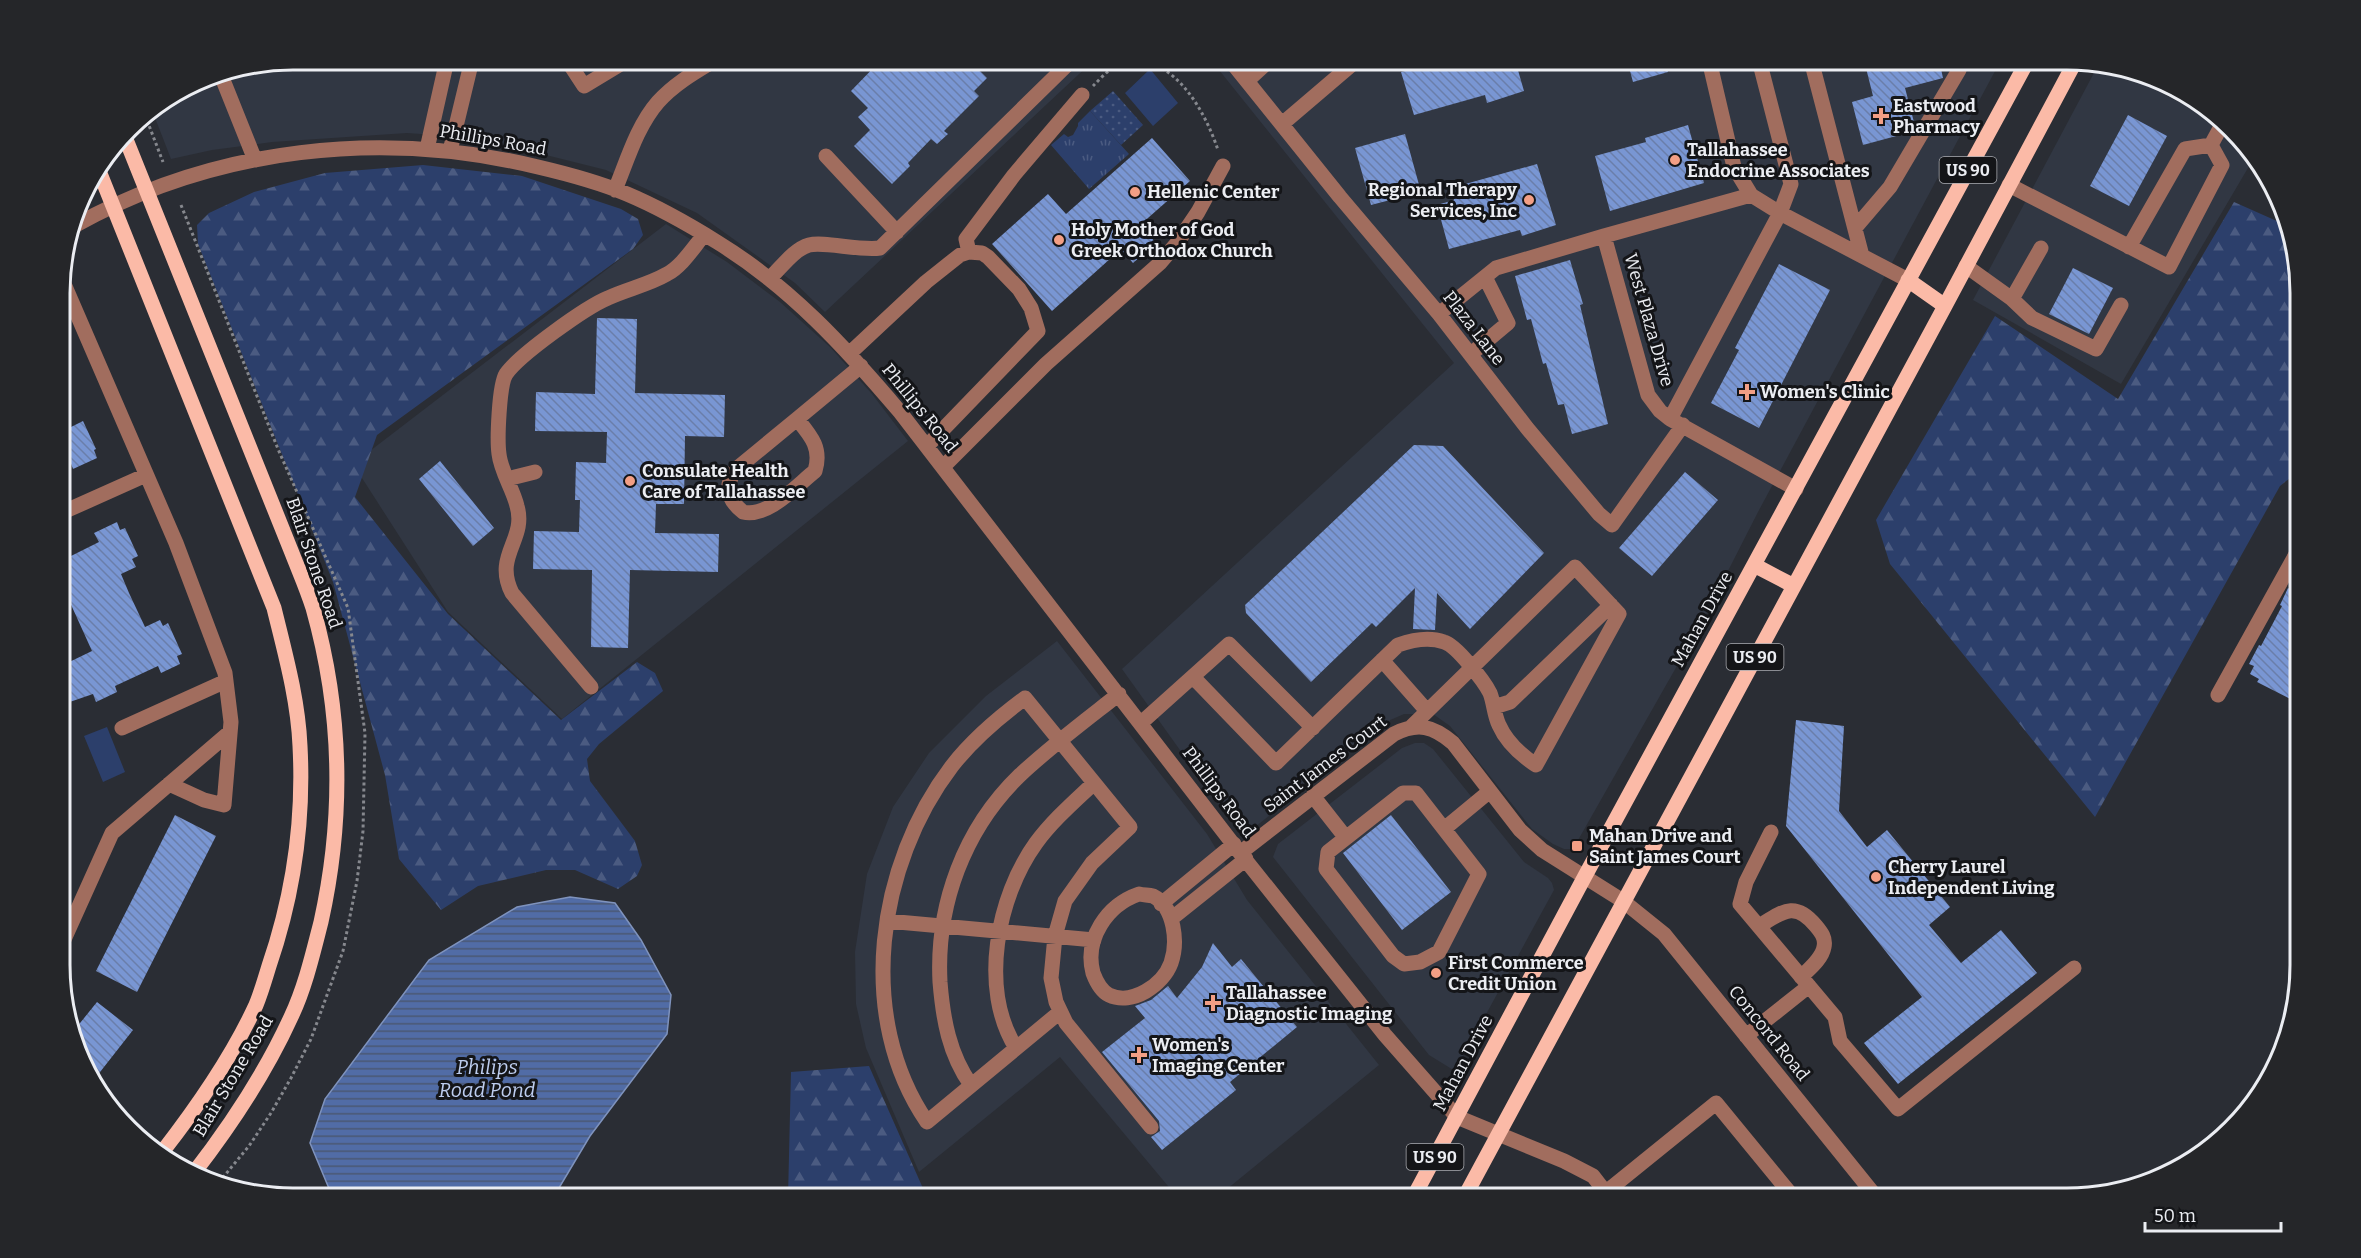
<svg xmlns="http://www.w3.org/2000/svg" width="2361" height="1258" font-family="Bitter,serif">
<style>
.built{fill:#313743}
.grass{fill:url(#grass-tufts)}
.forest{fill:url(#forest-firs)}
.park{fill:url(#park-dots)}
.pitch{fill:#2c3f6b}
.water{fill:url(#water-rules);stroke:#7f93bd;stroke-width:1.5}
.building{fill:url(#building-back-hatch)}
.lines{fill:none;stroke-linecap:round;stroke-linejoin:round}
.path{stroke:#86888e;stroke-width:3;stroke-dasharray:3 3;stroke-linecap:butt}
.minor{stroke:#a16d5e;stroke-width:15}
.major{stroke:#fbbaa7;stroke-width:15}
.poi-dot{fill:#f39f85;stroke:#141518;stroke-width:2}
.labels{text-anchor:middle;stroke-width:6;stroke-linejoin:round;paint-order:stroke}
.shield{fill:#141518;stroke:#aaacb1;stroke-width:1.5}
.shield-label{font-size:16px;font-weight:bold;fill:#ebedf2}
.poi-label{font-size:18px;font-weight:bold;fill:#ebedf2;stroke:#141518;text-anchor:start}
.street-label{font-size:18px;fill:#ebedf2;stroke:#141518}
.water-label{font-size:20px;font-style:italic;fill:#bdcdef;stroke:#141518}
.rim{fill:none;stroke:#ebedf2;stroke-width:3}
</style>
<defs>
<pattern id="grass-tufts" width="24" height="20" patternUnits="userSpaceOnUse" patternTransform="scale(1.5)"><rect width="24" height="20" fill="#2c3f6b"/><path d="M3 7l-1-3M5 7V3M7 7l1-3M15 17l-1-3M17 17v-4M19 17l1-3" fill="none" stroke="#4b5b81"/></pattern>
<pattern id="forest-firs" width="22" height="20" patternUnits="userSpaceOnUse" patternTransform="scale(1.5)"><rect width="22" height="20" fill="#2c3f6b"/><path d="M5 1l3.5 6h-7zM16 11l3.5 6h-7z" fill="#4b5b81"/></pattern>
<pattern id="park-dots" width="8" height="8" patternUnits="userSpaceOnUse" patternTransform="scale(1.5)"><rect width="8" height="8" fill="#2c3f6b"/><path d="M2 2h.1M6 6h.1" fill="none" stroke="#4b5b81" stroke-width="1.8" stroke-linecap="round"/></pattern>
<pattern id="water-rules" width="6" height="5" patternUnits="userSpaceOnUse" patternTransform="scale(1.5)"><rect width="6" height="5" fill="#516ca6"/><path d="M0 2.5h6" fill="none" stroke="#4b5873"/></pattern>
<pattern id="building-back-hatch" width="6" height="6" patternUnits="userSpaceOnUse" patternTransform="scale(1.5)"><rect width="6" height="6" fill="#7996d3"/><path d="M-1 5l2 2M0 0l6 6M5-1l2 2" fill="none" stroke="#6a7eaa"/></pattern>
</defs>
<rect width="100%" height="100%" fill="#2a2d34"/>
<path class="built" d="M294,60H1094L825,312L795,283L697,213L606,170L478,138L407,133L272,142L212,150L171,159L152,110L205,78Z
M1211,60H2001L1758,512L1703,620L1573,849H1564L1553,844L1532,829L1450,726L1433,714H1404L1388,721L1255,827H1239L1230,820L1122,669L1454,363Z
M2095,71L2123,73L2198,112L2245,145L2255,156L2121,384L1973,300Z
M666,224L727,262L780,302L830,347L872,394L908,441L562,719L448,612L353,464Z
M1057,641L1207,834L1247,900L1379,1065L1216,1198H1178L1060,1057L919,1172L866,1048L856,1004L855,952L867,874L893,807L929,753L986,696Z
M1415,743H1424L1433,749L1524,862L1548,878L1552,883L1554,890L1455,1071L1429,1055L1273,857L1278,844L1402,748Z"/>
<path class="grass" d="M1090,111L1129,154L1089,189L1051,145L1064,134L1068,137L1073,135L1078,126V123Z"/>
<path class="forest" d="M423,165L522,176L621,209L638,219L643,235L633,249L377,435L355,497L448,614L561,720L637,662L655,673L663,691L599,744L587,759L590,781L635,841L642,865L637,876L618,889L575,870H546L478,886L441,910L399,859L385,775L333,582L198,244L197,225L209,213L254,192L325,173Z
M2234,202L2279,222L2299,264L2300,470L2280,486L2095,817L1890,564L1876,520L1995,316L2118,399Z
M869,1066L925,1193L919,1198H788L791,1072Z"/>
<path class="park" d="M1113,91L1143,125L1121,145L1090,111Z"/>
<path class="pitch" d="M1150,69L1178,103L1153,126L1125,93Z
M107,727L125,772L103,782L84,736Z"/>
<path class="water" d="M570,897L615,903L641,940L671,995L667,1034L590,1136L553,1198H333L310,1143L325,1099L429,960L517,907Z"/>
<path class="building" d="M881,60H969L987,78L974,91L979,96L944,131L948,134L937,144L931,139L908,163L910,166L892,184L854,146L870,130L858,117L868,108L851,91Z
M1443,60H1515L1524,91L1487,103L1485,95L1414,115L1401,72Z
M1627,60H1664L1668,72L1633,82Z
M1864,60H1939L1943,78L1905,88L1915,126L1911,132L1863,145L1852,102L1873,96Z
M2128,115L2167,136L2129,206L2090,186Z
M1688,125L1704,183L1610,211L1595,156L1646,142L1645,138Z
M1405,134L1421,192L1371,205L1355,148Z
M1152,138L1190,181L1140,225L1156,243L1133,263L1121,249L1052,311L992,244L1048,194L1066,214Z
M1537,164L1556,225L1522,236L1520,230L1449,249L1437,205L1454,200L1451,188Z
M1570,260L1583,304L1580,305L1608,424L1572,434L1564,404L1558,405L1546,363L1543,364L1531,319L1527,320L1515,276Z
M1779,264L1830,290L1759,428L1711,403L1739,350L1735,348Z
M2073,268L2113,288L2089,334L2049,314Z
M597,318L637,319L635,393L725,395L724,437L685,436L684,504H656L655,533L719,534L718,572L630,570L628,648L591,647L592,570L533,569L534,531L579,532L580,500H575L576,462L606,463L607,432L535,431L536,392L595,394Z
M83,421L96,449L94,450L97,458L73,469L70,461L61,465V432Z
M1414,445L1443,446L1544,553L1470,629L1437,593L1435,630L1413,629L1415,588L1376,627L1372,623L1311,682L1246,613L1245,605Z
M440,461L494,528L473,546L419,479Z
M1685,472L1718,500L1652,576L1619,548Z
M117,522L120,530L125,528L138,556L132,559L136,567L121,574L129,593L145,627L160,620L163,626L168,623L182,654L177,656L180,664L161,673L158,666L115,686L117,692L96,702L93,694L61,705V666L92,651L68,598L61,601V561L99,542L94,533Z
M2288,588L2300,594V704L2257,682L2259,679L2250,674L2254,666L2249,664L2259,645L2261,646L2282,606L2280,605Z
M1796,720L1844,726L1839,811L1867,847L1887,830L1950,907L1929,925L1961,963L2001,930L2037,973L1898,1084L1864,1043L1922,997L1786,826Z
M175,815L216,836L137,992L96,971Z
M1391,815L1451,892L1402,930L1343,853Z
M1213,943L1232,967L1241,959L1297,1027L1230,1082L1236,1090L1162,1150L1151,1137L1160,1131L1159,1121L1102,1052L1145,1018L1135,1006L1151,1000L1168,986L1177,998L1202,967Z
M97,1002L133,1030L93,1081L78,1053L72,1033Z"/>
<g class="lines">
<path class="path" d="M1093,86C1099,80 1107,71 1114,67C1168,43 1204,108 1218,150
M145,115L163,162
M181,205L278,449L348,608L365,733L363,831L357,881L343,951L311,1039L291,1078L271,1113L249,1146L220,1181"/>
<path class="minor" d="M567,60L584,86L627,60
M1230,60L1340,197L1439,314L1527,428L1599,514L1612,525L1683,425
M1709,60L1734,167L1751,195L1780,213L1908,280
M1811,60L1862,256
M221,75L255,160
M1247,81L1270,60
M1282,124L1357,60
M2211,145L2224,121
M427,149L447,60
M450,151L472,60
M826,156L897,232
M2009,185L2169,267L2222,165L2211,145
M615,190C627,161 637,126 658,102C674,84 695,72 715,60
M1751,195L1604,236L1648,395L1660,411L1670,419L1796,489
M74,226C215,147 382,129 538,167C568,174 598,182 627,194C658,207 688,224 717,242C789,286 846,348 900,412L1240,853L1385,1035L1457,1117L1564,1161L1593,1176L1610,1198
M1855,228L1890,187L1959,70L1954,60
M2129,247L2185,149L2211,145
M969,252L966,239L1014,175L1082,95
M1966,266L2012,299L2032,318L2096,349L2121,305
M769,279C780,269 794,249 809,245C824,241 859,251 880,248L1072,60
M64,284L176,543L225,673L231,722L224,805L204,800L169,784
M2012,299L2041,248
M1439,314L1496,268L1604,236
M850,353L926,282L960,255L969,252L982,253L988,257L1019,289L1031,308L1038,331L927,446
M1471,354L1508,323L1485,277
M797,419C811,436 822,448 815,471C796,486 768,518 743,512C728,500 724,487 735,470Z
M797,419L861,366
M1670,419L1780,213L1791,184L1759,60
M943,467L1046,364L1160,263L1177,243L1198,212L1223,166
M507,479L535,472
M61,513L146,475
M1382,660L1427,711
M1193,677L1276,763L1398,645C1412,640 1430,637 1444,642C1456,645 1484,681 1490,693C1494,703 1494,715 1499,725C1506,741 1521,755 1536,765L1619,614L1575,567L1410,728
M591,687L512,593C493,555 527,540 517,506C513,489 501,472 499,454C497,440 499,385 506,374C519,355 586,307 608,298C627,289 648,285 667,274C682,266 693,248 704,235
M2218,695L2300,547
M1494,707L1510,702L1611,605
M1141,723L1229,644L1313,728
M122,728L226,681
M1403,793H1416L1479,874L1439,952L1420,962L1404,964L1393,956L1326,869L1328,852Z
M1313,796L1346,838
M1444,829L1490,791
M1771,832L1746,882L1740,904L1835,1017L1840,1041L1898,1109L2074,968
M1240,853L1394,734C1418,722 1433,726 1453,743L1520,830L1542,850L1623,901L1664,934L1877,1198
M1139,894C1143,895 1149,895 1153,896C1175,907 1178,943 1171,963C1163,985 1132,1006 1109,995C1101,991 1096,981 1093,973C1084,939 1107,905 1139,894Z
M1161,904L1234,844
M1171,919L1246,859
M887,921L1094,940
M1759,926C1782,912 1795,900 1816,926C1821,932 1826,938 1824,947C1822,959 1809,969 1801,977
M62,944L112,833L230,732
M1060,1012L927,1122C855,1017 877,864 952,766C973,739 998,718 1025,698L1130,827L1092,863L1065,901L1055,936L1051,978L1056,1002L1066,1023L1151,1127
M1746,1036L1809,986
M1016,1048C979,989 997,897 1036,843C1053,820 1074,802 1094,783
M971,1085C949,1054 943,1019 940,982C936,905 964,829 1020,775C1051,746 1086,720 1119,694
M1606,1192L1716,1103L1794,1198"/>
<path class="major" d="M125,137L292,553C299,571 307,589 313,608C342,711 344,818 321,922C313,953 305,988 291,1017C265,1074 231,1125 193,1174
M99,171L274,608C285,653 298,699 300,746C304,821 293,896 269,966C265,979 261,993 256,1005C232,1057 198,1106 163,1151
M1908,280L1945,306
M1754,565L1794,586
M1413,1198L1585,876L2028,60
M1464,1198L1945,306L2075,62"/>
</g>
<g class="poi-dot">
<path d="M1878 107h6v6h6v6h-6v6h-6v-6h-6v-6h6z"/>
<circle cx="1675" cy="160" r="6"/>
<circle cx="1135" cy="192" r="6"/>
<circle cx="1529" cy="200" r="6"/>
<circle cx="1059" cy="240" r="6"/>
<path d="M1744 383h6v6h6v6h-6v6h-6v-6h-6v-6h6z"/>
<circle cx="630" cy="481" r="6"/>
<rect x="1571" y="840" width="12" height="12" rx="3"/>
<circle cx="1876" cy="877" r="6"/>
<circle cx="1436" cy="973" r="6"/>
<path d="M1210 994h6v6h6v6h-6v6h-6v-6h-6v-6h6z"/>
<path d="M1136 1046h6v6h6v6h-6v6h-6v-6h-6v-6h6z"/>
</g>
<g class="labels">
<g class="shield">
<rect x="1939.5" y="157" width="57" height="26" rx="4.5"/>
<rect x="1726.5" y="644" width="57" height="26" rx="4.5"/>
<rect x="1406.5" y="1144" width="57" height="26" rx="4.5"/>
</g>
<g class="shield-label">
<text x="1968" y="176">US 90</text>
<text x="1755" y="663">US 90</text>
<text x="1435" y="1163">US 90</text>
</g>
<g class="poi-label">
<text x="1893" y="112">Eastwood<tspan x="1893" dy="21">Pharmacy</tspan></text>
<text x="1687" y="156">Tallahassee<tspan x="1687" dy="21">Endocrine Associates</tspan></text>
<text x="1517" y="196" text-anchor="end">Regional Therapy<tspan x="1517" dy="21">Services, Inc</tspan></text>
<text x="1147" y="198">Hellenic Center</text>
<text x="1071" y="236">Holy Mother of God<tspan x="1071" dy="21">Greek Orthodox Church</tspan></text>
<text x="1760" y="398">Women's Clinic</text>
<text x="642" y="477">Consulate Health<tspan x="642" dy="21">Care of Tallahassee</tspan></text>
<text x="1589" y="842">Mahan Drive and<tspan x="1589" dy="21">Saint James Court</tspan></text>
<text x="1888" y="873">Cherry Laurel<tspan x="1888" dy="21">Independent Living</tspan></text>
<text x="1448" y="969">First Commerce<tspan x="1448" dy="21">Credit Union</tspan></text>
<text x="1226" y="999">Tallahassee<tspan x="1226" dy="21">Diagnostic Imaging</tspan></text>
<text x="1152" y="1051">Women's<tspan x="1152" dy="21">Imaging Center</tspan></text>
</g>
<g class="street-label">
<text transform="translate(493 140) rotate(10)" y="6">Phillips Road</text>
<text transform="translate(1649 320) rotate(74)" y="6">West Plaza Drive</text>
<text transform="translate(1474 328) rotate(52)" y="6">Plaza Lane</text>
<text transform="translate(920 408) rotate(51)" y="6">Phillips Road</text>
<text transform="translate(314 563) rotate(71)" y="6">Blair Stone Road</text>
<text transform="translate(1702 619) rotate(-61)" y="6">Mahan Drive</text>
<text transform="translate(1325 764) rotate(-37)" y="6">Saint James Court</text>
<text transform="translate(1219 792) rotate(53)" y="6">Phillips Road</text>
<text transform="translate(1769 1033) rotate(51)" y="6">Concord Road</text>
<text transform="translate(1463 1063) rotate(-62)" y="6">Mahan Drive</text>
<text transform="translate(233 1076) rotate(-59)" y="6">Blair Stone Road</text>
</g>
<g class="water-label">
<text x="487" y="1074">Philips<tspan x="487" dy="23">Road Pond</tspan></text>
</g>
</g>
<path d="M0 0H2361V1258H0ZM293 70H2067A223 223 0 0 1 2290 293V965A223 223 0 0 1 2067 1188H293A223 223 0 0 1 70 965V293A223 223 0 0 1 293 70Z" fill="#252629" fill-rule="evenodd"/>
<path class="rim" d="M293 70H2067A223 223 0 0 1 2290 293V965A223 223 0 0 1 2067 1188H293A223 223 0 0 1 70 965V293A223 223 0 0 1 293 70Z"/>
<path d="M2145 1222v9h136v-9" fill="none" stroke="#ebedf2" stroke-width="3"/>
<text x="2154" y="1222" font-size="18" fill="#ebedf2" stroke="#141518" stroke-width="4.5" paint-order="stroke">50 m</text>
</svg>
